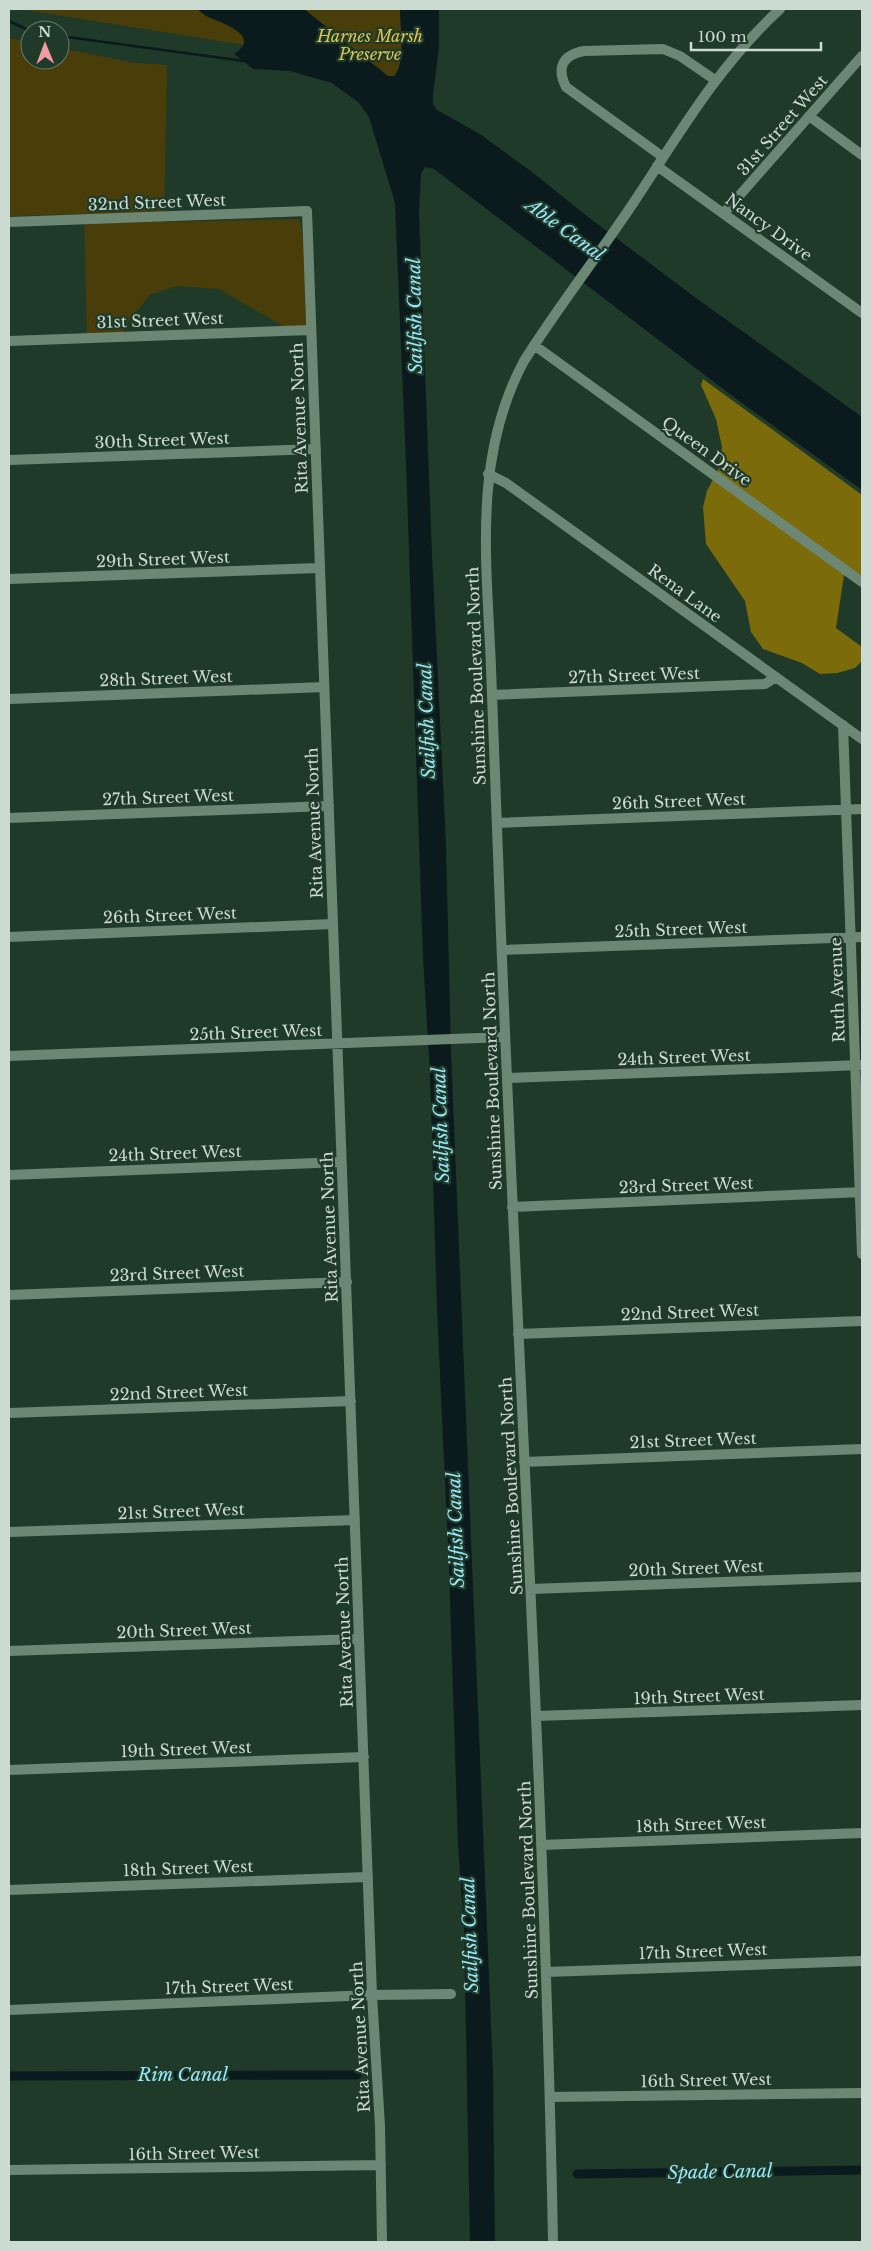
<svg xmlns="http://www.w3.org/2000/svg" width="871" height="2251" font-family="'Libre Baskerville',serif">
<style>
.green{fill:#493e0a}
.forest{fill:#7c6b0a}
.water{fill:#0b1a1d}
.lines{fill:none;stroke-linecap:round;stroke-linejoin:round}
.stream{stroke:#0b1a1d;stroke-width:2.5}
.canal{stroke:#0b1a1d;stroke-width:9}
.minor{stroke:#6c8875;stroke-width:10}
.labels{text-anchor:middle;stroke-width:4.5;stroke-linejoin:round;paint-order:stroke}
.park-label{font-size:16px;font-style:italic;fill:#ddc553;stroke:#203a2a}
.street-label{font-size:16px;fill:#ccdbd1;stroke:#203a2a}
.water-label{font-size:18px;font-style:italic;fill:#99e8fa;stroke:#203a2a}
</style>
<rect width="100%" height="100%" fill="#203a2a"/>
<path class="green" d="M20,9H409L401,114L327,58Z
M9,38L30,42V60H60V48L135,63L167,65L164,222L300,219L312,313V332L286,328L219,289L178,286L151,294L130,319L118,341H87L84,214L9,216Z"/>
<path class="forest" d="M703,379L862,495V586L844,575L836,628L862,647V661L855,668L837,673L820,674L802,663L763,649L751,632L745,601L706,544L703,507L707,491L718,470L722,447L716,419L701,385Z"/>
<path class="water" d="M197,9H304L388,76H394C406,63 400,27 400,9H439V47L433,94V104L437,110L480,134L536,175L579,210L696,298L862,417V490L731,395L434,169L425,167L421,174L419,213L432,554L446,845L451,1053L493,2073L495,2242H470L464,1929L458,1845L449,1567L437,1310L430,1075L423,957L406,464L395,203L369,117L358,102L332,83L290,71L253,69L234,54C264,35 219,22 206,16C203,14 200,11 197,9Z"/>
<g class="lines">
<path class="stream" d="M9,21L30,31
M60,36L244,61"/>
<path class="canal" d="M9,2076L357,2075
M577,2174L862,2170"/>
<path class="minor" d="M809,116L862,155
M663,157L566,87C556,67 563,55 584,51L663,49L680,56L715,80
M657,166L862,313
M724,213L862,56
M9,222L307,211L372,1995L380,2126L382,2242
M9,341L311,330
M534,345L862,582
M9,460L316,449
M488,474L506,483L862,739
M9,579L319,568
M492,695L765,684L776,677
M9,699L324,687
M843,725L862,1254
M9,818L329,806
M497,823L862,809
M9,937L333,924
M502,950L862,937
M9,1056L505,1037
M507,1078L862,1065
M9,1175L341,1162
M512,1207L862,1192
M9,1295L347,1282
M518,1334L862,1321
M9,1413L351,1401
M524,1462L862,1449
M9,1532L355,1520
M531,1589L862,1577
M9,1651L359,1639
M536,1716L862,1705
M9,1770L364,1757
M541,1845L862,1833
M9,1890L368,1877
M546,1972L862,1961
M9,2010L372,1995L451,1994
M550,2097L862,2093
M9,2170L381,2165
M553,2242C545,1806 518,1370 501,934C498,845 494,757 491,668C487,563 472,458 524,361C558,307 598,256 634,202C679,134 719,65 780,9"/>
</g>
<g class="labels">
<g class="park-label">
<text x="370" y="42">Harnes Marsh<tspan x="370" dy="18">Preserve</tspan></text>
</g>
<g class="street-label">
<text transform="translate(782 125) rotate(-49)" y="6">31st Street West</text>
<text transform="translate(157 202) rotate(-2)" y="6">32nd Street West</text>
<text transform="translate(769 227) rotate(36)" y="6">Nancy Drive</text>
<text transform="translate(160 320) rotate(-2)" y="6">31st Street West</text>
<text transform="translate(299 418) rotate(-92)" y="6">Rita Avenue North</text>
<text transform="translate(162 440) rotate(-2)" y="6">30th Street West</text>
<text transform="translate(707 451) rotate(36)" y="6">Queen Drive</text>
<text transform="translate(163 559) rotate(-2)" y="6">29th Street West</text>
<text transform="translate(685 593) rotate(36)" y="6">Rena Lane</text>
<text transform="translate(634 675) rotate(-2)" y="6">27th Street West</text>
<text transform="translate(476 676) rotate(-92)" y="6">Sunshine Boulevard North</text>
<text transform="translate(166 678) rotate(-2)" y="6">28th Street West</text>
<text transform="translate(168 797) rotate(-2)" y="6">27th Street West</text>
<text transform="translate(679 801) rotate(-2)" y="6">26th Street West</text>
<text transform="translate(314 823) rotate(-92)" y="6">Rita Avenue North</text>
<text transform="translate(170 915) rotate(-2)" y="6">26th Street West</text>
<text transform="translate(681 929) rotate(-2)" y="6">25th Street West</text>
<text transform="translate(837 990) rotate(-92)" y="6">Ruth Avenue</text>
<text transform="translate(256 1032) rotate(-2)" y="6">25th Street West</text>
<text transform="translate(684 1057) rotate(-2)" y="6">24th Street West</text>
<text transform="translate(492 1081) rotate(-92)" y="6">Sunshine Boulevard North</text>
<text transform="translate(175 1153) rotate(-2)" y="6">24th Street West</text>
<text transform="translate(686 1185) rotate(-2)" y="6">23rd Street West</text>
<text transform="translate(329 1227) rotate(-92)" y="6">Rita Avenue North</text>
<text transform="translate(177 1273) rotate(-2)" y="6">23rd Street West</text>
<text transform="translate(690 1312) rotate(-2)" y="6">22nd Street West</text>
<text transform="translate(179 1392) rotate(-2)" y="6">22nd Street West</text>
<text transform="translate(693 1440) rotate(-2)" y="6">21st Street West</text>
<text transform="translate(511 1486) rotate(-93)" y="6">Sunshine Boulevard North</text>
<text transform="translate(181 1511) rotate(-2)" y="6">21st Street West</text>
<text transform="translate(696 1568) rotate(-2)" y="6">20th Street West</text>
<text transform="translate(184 1630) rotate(-2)" y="6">20th Street West</text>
<text transform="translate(344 1632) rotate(-92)" y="6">Rita Avenue North</text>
<text transform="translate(699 1696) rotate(-2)" y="6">19th Street West</text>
<text transform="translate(186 1749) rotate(-2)" y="6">19th Street West</text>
<text transform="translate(701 1824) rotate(-2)" y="6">18th Street West</text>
<text transform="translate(188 1868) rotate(-2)" y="6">18th Street West</text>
<text transform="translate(528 1890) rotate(-92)" y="6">Sunshine Boulevard North</text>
<text transform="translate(703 1951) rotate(-2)" y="6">17th Street West</text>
<text transform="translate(229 1986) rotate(-2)" y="6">17th Street West</text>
<text transform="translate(360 2037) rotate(-93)" y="6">Rita Avenue North</text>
<text transform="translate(706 2080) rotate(-1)" y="6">16th Street West</text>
<text transform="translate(194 2153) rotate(-1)" y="6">16th Street West</text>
</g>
<g class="water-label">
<text transform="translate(565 230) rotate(36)" y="6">Able Canal</text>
<text transform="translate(415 316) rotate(-91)" y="6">Sailfish Canal</text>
<text transform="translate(427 721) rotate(-92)" y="6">Sailfish Canal</text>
<text transform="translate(441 1125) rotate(-92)" y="6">Sailfish Canal</text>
<text transform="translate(456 1530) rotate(-92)" y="6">Sailfish Canal</text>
<text transform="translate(470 1935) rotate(-92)" y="6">Sailfish Canal</text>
<text x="183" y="2081">Rim Canal</text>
<text transform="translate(720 2172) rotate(-1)" y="6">Spade Canal</text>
</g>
</g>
<rect width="871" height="2251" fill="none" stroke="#ccdbd1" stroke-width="20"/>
<g transform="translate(45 45) rotate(359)"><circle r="24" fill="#203a2a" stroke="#657a6d"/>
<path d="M0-4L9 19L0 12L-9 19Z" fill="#f39aa7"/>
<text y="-8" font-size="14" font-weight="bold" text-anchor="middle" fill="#ccdbd1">N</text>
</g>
<path d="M691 42v8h130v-8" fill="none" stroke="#ccdbd1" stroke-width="2.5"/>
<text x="698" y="42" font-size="15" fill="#ccdbd1" stroke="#203a2a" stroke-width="4" paint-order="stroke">100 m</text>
</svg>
